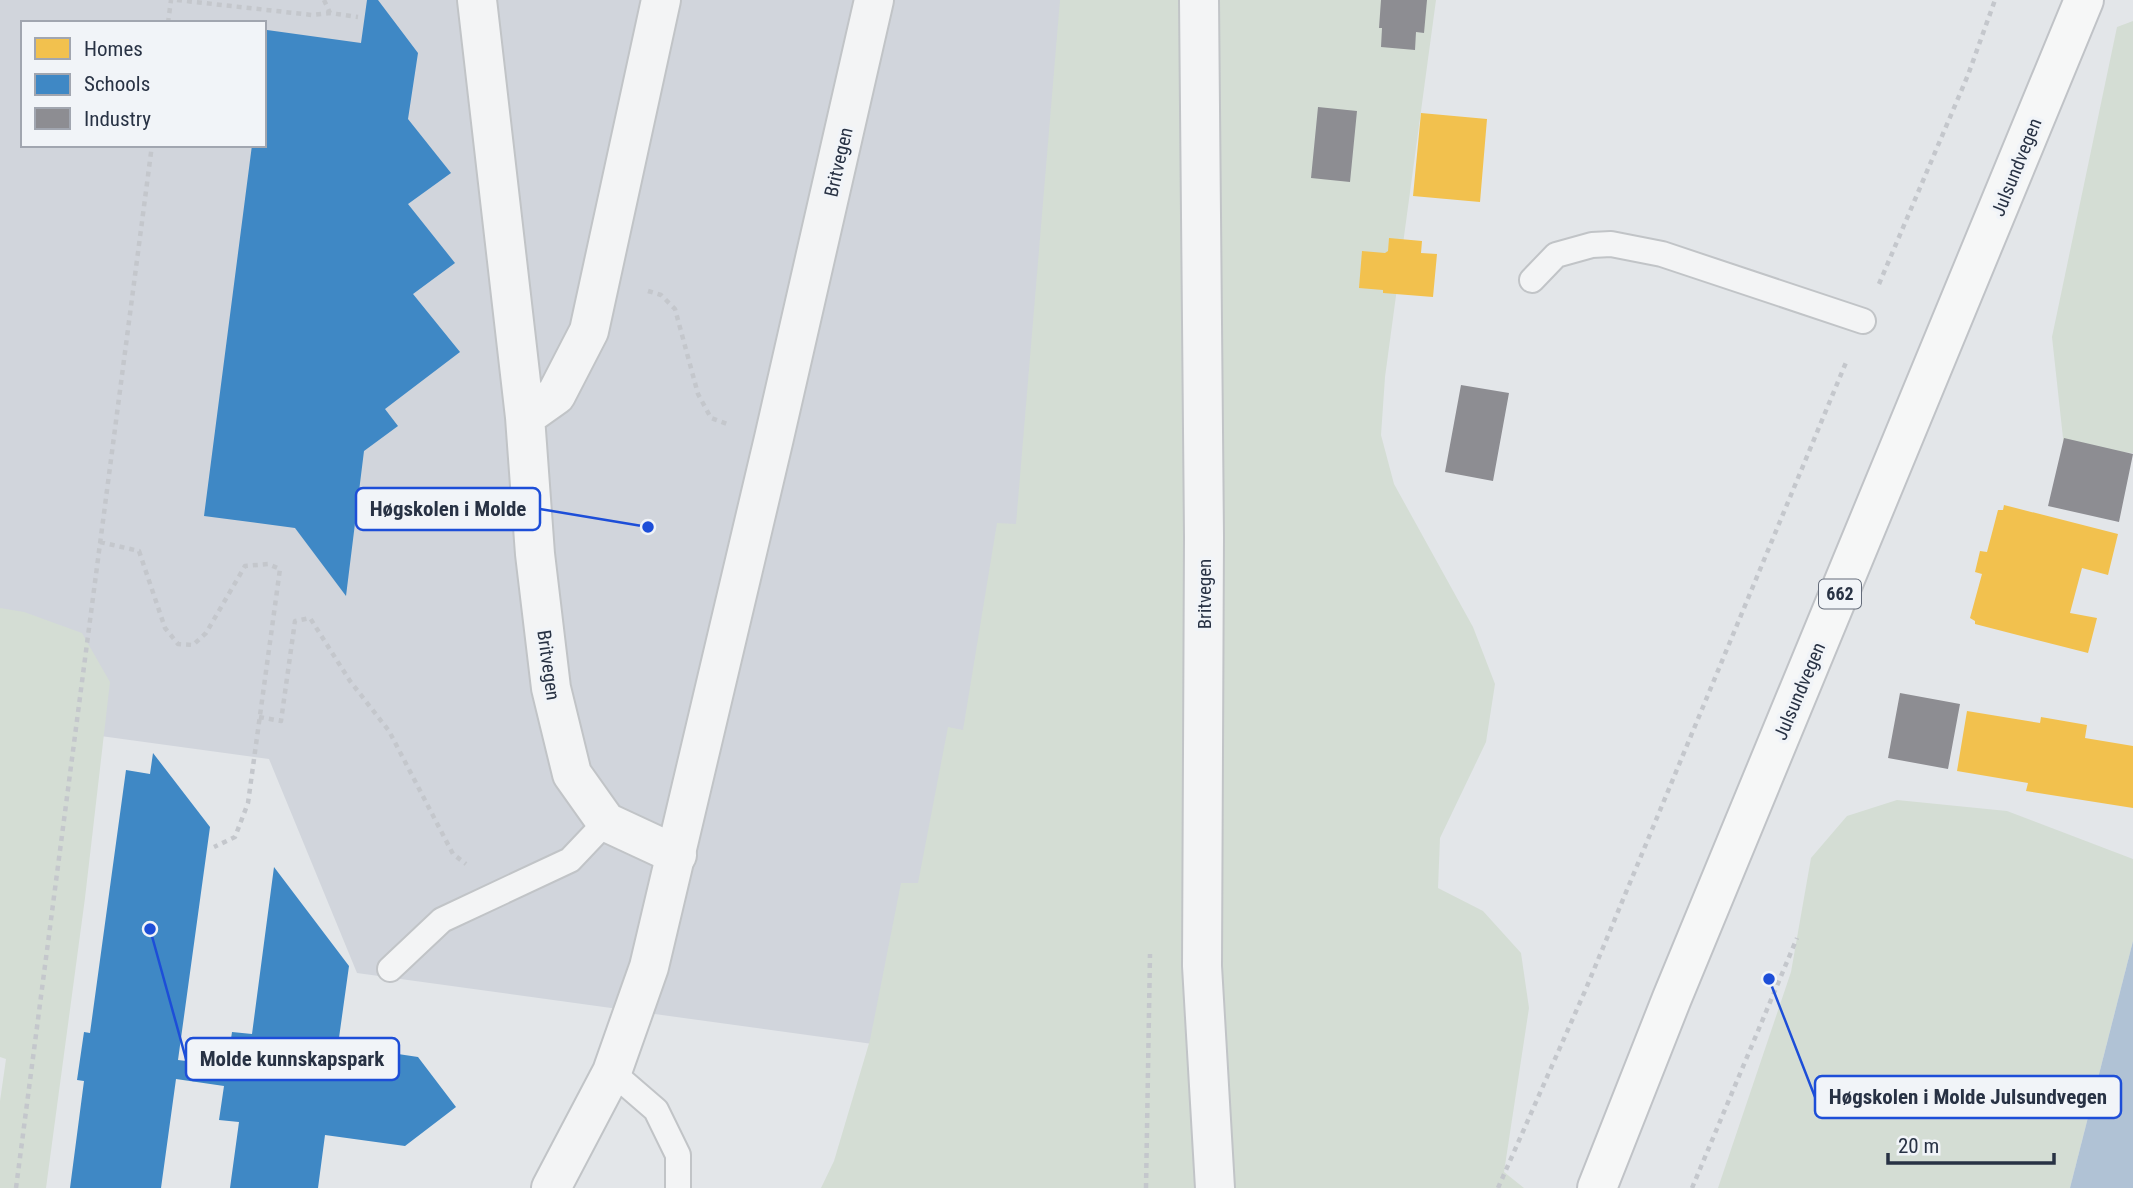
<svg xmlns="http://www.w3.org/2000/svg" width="2133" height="1188" font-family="'Roboto Condensed',sans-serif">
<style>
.built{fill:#d1d5dc;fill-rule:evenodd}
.green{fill:#d4ddd4}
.water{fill:#b0c2d5}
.homes{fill:#f2c14e}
.schools{fill:#3f88c5}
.industry{fill:#8d8d92}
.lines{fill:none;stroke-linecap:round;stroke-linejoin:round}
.service-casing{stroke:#c1c4c7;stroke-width:28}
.minor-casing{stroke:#c1c4c7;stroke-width:42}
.tertiary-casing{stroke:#c1c4c7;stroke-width:42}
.primary-casing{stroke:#c0c3c7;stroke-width:42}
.path{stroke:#c4c7cc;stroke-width:4.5;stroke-dasharray:5 5;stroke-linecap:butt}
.service{stroke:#f3f4f5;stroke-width:24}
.minor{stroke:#f3f4f5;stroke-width:38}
.tertiary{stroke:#f3f4f5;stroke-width:38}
.primary{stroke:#f6f7f7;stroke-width:38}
.labels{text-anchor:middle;stroke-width:7;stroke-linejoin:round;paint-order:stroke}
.shield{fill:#f1f4f8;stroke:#646c7a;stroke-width:2}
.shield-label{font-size:18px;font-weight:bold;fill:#283244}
.street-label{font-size:19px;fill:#283244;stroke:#f1f4f8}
.leader{fill:none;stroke:#1d4ed8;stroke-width:2.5}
.callout-dot{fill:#1d4ed8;stroke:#f1f4f8;stroke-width:2.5}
.callout{fill:#f1f4f8;stroke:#1d4ed8;stroke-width:2.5}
.callout-label{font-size:21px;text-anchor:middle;font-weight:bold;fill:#283244}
</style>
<rect width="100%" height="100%" fill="#e3e6e9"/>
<path class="built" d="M0,0H1305L1279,1100L357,973L269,759L42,728L0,643ZM23,23H264V145H23Z"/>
<path class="green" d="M1060,0H1436L1385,377L1381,435L1394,484L1473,627L1495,684L1486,742L1440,838L1438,888L1483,911L1521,953L1529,1008L1504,1172L1524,1188H821L834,1161L870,1040L901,883H918L948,727L963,730L997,523L1016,524Z
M2133,21V453L2064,447L2052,337L2117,27Z
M0,608L24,612L82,633L110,682L85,898L46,1188H0V1101L6,1059L0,1057Z
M1897,800L2007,811L2133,859V941L2070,1188H1718L1791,972L1811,858L1847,816Z"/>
<path class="water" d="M2133,941V1188H2070Z"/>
<path class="homes" d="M1421,113L1487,119L1480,202L1413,196Z
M1389,238L1422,241L1421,253L1437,254L1433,297L1383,293V290L1359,288L1362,251L1385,253L1388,251Z
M2004,505L2118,534L2108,575L2082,568L2070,613L2097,618L2088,653L1975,624V621L1970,618L1982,574L1975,572L1980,551L1987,552L1998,510H2003Z
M1967,711L2040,723L2041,717L2087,725L2085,738L2133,746V808L2026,791L2028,783L1957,771Z"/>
<path class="schools" d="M367,0H378L418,53L408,119L451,173L408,204L455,263L413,294L460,352L385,409L398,426L364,451L346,596L295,528L204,516L252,145H264V51L267,30L361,43Z
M153,753L210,827L178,1060L227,1066L232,1032L252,1034L274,867L349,966L338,1045L418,1057L456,1107L405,1146L325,1135L318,1188H230L239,1122L219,1120L224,1086L176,1079L161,1188H70L84,1081L77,1080L84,1032L90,1033L126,770L150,774Z"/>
<path class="industry" d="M1381,0H1427L1424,33L1416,32L1415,50L1381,47L1382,28H1379Z
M1318,107L1357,111L1350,182L1311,178Z
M1461,385L1509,393L1493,481L1445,472Z
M2064,438L2133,454L2119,522L2048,506Z
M1900,693L1960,704L1948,769L1888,758Z"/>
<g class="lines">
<defs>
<path id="service" d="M1532,280L1556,255L1592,245L1611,244L1662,254L1863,321
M390,969L442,920L570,860L606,822
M612,1072L656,1110L678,1155V1188"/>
<path id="minor" d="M477,0L525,417L535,554L551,688L572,774L606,822L677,855
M525,417L556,395L589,331L661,0"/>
<path id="tertiary" d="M1199,0L1204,537L1202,966L1215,1188
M551,1188L612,1072L649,967L774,438L874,0"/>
<path id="primary" d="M1597,1188L1672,998L2084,0"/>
</defs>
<use href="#service" class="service-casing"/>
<use href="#minor" class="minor-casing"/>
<use href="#tertiary" class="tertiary-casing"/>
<use href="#primary" class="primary-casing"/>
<path class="path" d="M177,0L312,15L330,13L358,17
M324,0L330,13
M168,23L171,0
M1879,284L1968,75L1995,0
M648,291L661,295L675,309L698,394L711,418L727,424
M100,542L139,551L165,628L178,644L193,645L206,633L245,566L268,564L280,569L248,803L235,837L214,847
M259,717L281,721L295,621L310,618L350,681L389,731L453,854L466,864
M16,1188L152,145
M1146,1188L1150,954
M1498,1188L1585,991L1847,360
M1692,1188L1797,938"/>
<use href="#service" class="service"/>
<use href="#minor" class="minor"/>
<use href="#tertiary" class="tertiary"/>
<use href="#primary" class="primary"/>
</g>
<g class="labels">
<rect class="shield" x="1819" y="579.5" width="42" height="29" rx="5"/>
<g class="shield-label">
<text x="1840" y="600">662</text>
</g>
<g class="street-label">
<text transform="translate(838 162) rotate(-77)" y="7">Britvegen</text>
<text transform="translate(2016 167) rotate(-68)" y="7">Julsundvegen</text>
<text transform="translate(1204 594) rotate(-90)" y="7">Britvegen</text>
<text transform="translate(549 665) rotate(82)" y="7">Britvegen</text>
<text transform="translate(1799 691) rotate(-67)" y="7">Julsundvegen</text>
</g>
</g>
<path class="leader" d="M648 527L540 509M150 929L186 1059M1769 979L1815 1097"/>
<g class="callout-dot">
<circle cx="648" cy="527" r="7"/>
<circle cx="150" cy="929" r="7"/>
<circle cx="1769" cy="979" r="7"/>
</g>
<g class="callout">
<rect x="356" y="488" width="184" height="42" rx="7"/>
<rect x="186" y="1038" width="213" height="42" rx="7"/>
<rect x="1815" y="1076" width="306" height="42" rx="7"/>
</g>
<g class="callout-label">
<text x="448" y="516">Høgskolen i Molde</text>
<text x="292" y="1066">Molde kunnskapspark</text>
<text x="1968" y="1104">Høgskolen i Molde Julsundvegen</text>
</g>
<rect x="21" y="21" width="245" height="126" fill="#f1f4f8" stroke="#a1a6b0" stroke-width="2"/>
<rect x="35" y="38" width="35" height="21" fill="#f2c14e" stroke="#a1a6b0" stroke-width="2"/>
<text x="84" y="56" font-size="21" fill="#283244">Homes</text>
<rect x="35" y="74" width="35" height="21" fill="#3f88c5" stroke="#a1a6b0" stroke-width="2"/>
<text x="84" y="91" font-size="21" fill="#283244">Schools</text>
<rect x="35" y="108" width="35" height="21" fill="#8d8d92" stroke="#a1a6b0" stroke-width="2"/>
<text x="84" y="126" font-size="21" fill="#283244">Industry</text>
<path d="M1888 1153v10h166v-10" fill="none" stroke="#283244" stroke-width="3.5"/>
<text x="1898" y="1153" font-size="21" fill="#283244" stroke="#f1f4f8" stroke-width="5" paint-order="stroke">20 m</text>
</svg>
